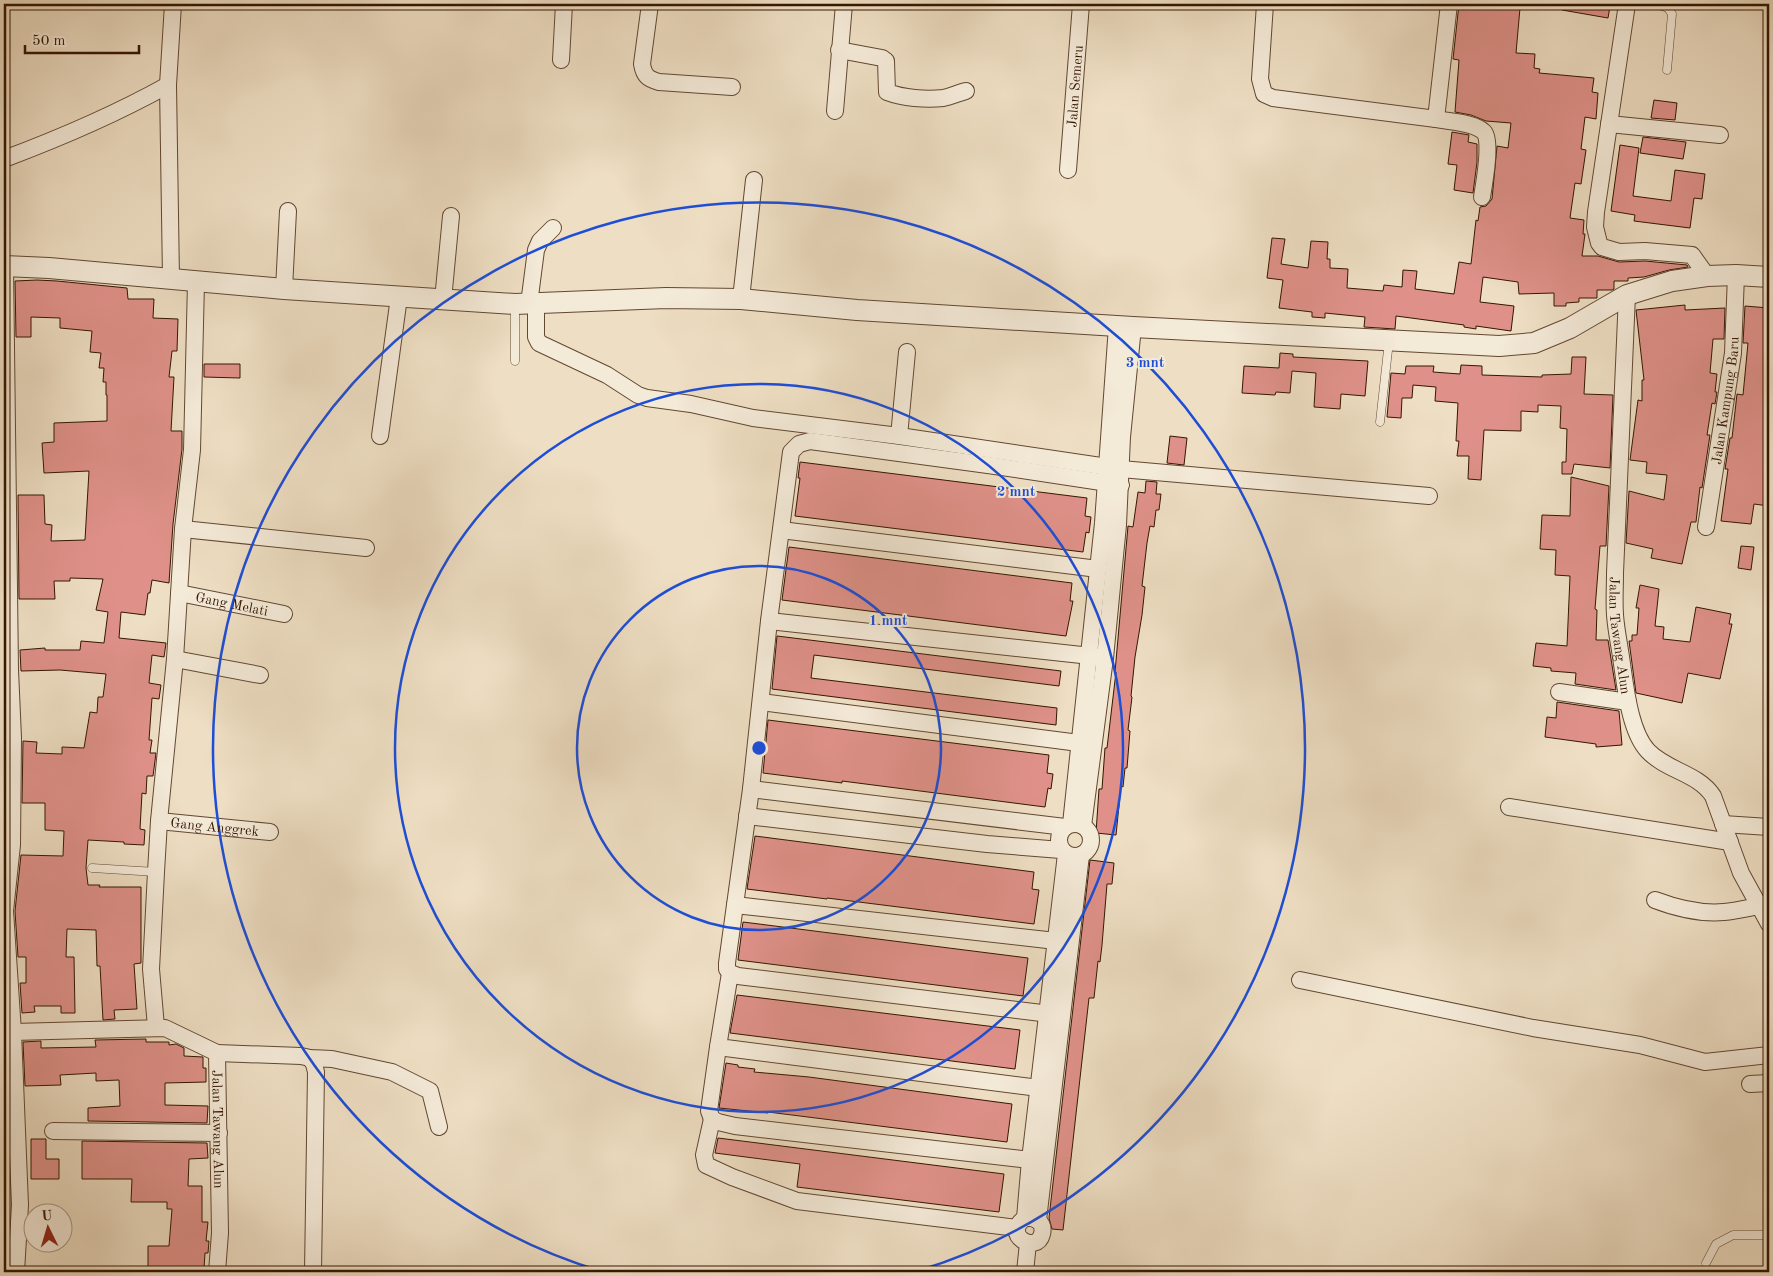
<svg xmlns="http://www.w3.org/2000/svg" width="1773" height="1276" font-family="'Old Standard TT',serif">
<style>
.building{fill:#df9189;stroke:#341601}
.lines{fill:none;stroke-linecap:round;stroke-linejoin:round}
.service-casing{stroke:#624832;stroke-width:9}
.minor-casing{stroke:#624832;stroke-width:18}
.tertiary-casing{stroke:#624832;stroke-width:22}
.service{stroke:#f4ead8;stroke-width:8}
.minor{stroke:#f4ead8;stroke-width:16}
.tertiary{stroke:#f4ead8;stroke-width:20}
.ring{fill:none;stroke:#1d4ed8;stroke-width:2.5}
.labels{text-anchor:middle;stroke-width:4;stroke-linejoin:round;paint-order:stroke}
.street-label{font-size:14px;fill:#341601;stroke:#f4ead8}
.centre{fill:#1d4ed8;stroke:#f4ead8;stroke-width:2.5}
.ring-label{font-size:15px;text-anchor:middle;font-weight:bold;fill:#1d4ed8;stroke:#f4ead8;stroke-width:4;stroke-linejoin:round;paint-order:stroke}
</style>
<rect width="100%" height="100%" fill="#eedec3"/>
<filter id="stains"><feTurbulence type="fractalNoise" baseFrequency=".004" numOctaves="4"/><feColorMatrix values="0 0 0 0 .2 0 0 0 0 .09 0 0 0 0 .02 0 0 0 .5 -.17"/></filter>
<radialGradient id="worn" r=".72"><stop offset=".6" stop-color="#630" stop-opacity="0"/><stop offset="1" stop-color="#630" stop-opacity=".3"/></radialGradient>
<path class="building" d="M1459,4H1486L1520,8L1516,53L1535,54L1534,68L1540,69L1539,73L1594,78L1592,92L1598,93L1596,119L1585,117L1581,149L1586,150L1581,184L1575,183L1570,218L1584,220L1583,234H1585L1582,256H1598L1619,262L1645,261L1687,265L1688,267L1669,270L1644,277L1628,278V281H1614V289L1612,290H1597V298H1579V302L1566,303V306H1554V293L1519,294L1518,282L1483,277L1480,302L1514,306L1511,331L1476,326V329L1464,327V325L1396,316L1395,329L1364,327L1365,317L1325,313V318L1312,317V312L1279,308L1283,280L1267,278L1272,238L1285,239L1281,264L1308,268L1311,241L1328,242L1327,259H1330V268L1348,269L1347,288L1383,291L1384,285L1402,287L1403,270L1417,271L1415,289L1454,294L1459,262L1471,264L1476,220L1478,221L1480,207L1486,206L1492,199L1497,146L1508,148L1511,123L1486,121L1471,115L1455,112L1459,60L1453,59Z
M1562,4H1597L1610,6L1608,18L1562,10Z
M1654,100L1677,103L1675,120L1651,118Z
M1452,132L1469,135L1468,142L1477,144V162L1473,193L1454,190L1457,165L1448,164Z
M1643,137L1686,142L1683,159L1640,153Z
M1620,145L1639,148L1633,196L1671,201L1675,170L1705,174L1702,199L1694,198L1690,228L1634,221L1635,215L1611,211Z
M37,280L57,281L127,288L128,299H154L153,318L178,319L177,351H172L169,377H174L171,431H182V449L173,524L169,583L152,580L150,593H148L145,615L121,612L119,638L166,643L164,657L152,655L149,683L161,685L159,699L152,698L149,740H152L150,753H156L153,776H147L146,794L142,793L140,829L145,830L144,845L124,844V842L88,840L86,868L88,885H100L99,887H141V963L134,964L137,1009L114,1010L115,1019L103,1020L100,966H97L96,930L67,929L66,957H74L75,1013H61V1006H34L35,1012L22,1013L20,983H26V957H18L15,911L21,855L63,856L64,831L45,830V803H22L23,741L37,742L36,753L62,754V747L84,748L90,712L97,713L98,697H103L106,674L60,670L21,671L20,650L45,648V650H80L81,641L104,643L108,612L96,610L103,579L70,578V581H54L55,599H19L18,495H44L45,524L52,525L51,541L85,540L89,471L44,473L42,443L54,442V423L107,421V395H106V382H103L104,368H99L101,353L90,352L92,331L60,328V318L31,317V337H16L15,281Z
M1685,305V310L1725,308L1724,339H1713L1710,373L1717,374L1715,392H1717L1715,404L1712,403L1707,435H1710L1702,488L1700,487L1696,522H1691L1682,564L1651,558L1653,549L1626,543L1629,491L1664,500L1667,475L1646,473L1647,462L1630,460L1638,400L1642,401V380H1644L1636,310Z
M1745,306L1769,308L1767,347L1769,348V375L1767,398H1769V506L1754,504L1751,524L1721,521L1728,469H1725L1730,438H1732L1737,394L1743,395L1746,364L1748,343H1743Z
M1280,353L1293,354V357L1368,361L1365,396L1341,394L1340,409L1314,407L1316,373L1292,371L1290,393L1276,392L1275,395L1242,393L1244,366L1279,368Z
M1572,357H1586L1584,394L1613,395L1610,468L1574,464L1572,474H1562V462H1566L1567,429L1560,428L1561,406L1538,405V412L1521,411V431L1484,430L1481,480L1468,479L1469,456H1457L1459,441H1456L1458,403L1435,401L1436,387L1413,385L1412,398H1402L1401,418L1387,417L1391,373L1405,374L1406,366H1434L1433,372L1460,374L1461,365L1482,366V375L1542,377V375L1571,374Z
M204,364H240V378L204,377Z
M1170,436L1187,438L1184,465L1167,463Z
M800,462L1087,498L1085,516L1091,517L1089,533L1086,532L1083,552L795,516L800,478H798Z
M1571,477L1609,486L1606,546H1600L1595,609L1597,610L1596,640H1608L1616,690L1575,684L1576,673L1551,671V668L1533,666L1536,643L1567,646L1570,576L1555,575L1556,550L1540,549L1542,515L1570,516Z
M1146,481L1157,482L1156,494H1161L1159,510H1156L1154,527L1150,526L1147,543L1142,586L1145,587L1142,615L1135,657L1131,696L1132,697L1128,730L1130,731L1127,768H1125L1123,787L1121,786L1116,835L1096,833L1099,789H1102L1105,748H1107L1116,672H1115L1128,526L1133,527L1138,492L1145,493Z
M1741,546L1754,547L1751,570L1738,568Z
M789,547L1072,583L1070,601H1073L1066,636L782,600Z
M1640,585L1659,589L1655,626L1664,627L1663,639L1690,642L1696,607L1731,614L1729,624H1732L1720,679L1688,673L1682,703L1636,693L1629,641H1632V635H1637L1639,608H1636Z
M777,636L1061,671L1059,686L814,655L811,678L1057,708L1056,725L772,689Z
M1557,702L1619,711L1622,745L1596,747V744L1545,737L1547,717L1556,718Z
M768,720L1049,755L1047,773L1053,774L1051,789L1048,788L1045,807L842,781V783L763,773Z
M755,836L1034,872L1032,889L1039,890L1034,924L827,898V899L747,889Z
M1090,860L1114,863L1112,884H1107L1102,945L1100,962L1098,961L1094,998H1089L1063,1230L1052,1229L1049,1218Z
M743,922L1028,958L1023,996L738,960Z
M737,995L1020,1030L1015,1069L730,1033Z
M146,1039V1042H169V1045L176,1044L184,1048V1056L203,1057V1068H206V1082L165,1083V1105L208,1106L207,1123L88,1121V1108L120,1106L119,1080L96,1081V1073L60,1075L61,1085L25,1086L23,1042L41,1041V1048L96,1047L95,1040Z
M726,1063L738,1065V1067L755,1069L754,1072L809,1077L1012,1104L1007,1142L768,1112V1113L719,1108Z
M718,1138L1004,1174L999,1212L797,1187L800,1164L715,1153Z
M31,1139H46V1159H59V1179H31Z
M82,1141L207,1143L208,1158L189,1159L188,1186H202V1222H208L206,1241H209L208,1253H205L204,1268L180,1267V1272H148V1246H169L172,1209H167V1202H131L132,1179H82Z"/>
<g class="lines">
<defs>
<path id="service" d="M1656,4L1668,8L1672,14L1667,70
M515,304V361
M1380,422L1389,341
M92,868L156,872
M1706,1263L1716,1244L1733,1235H1769"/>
<g id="minor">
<path d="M650,4L642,64C644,76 648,79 659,82L732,87"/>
<path d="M1265,4L1260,79L1264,94L1273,98L1436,119L1449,4"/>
<path d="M1627,4L1596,212L1595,227L1599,243L1602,247L1619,252L1645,251L1692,255L1707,276"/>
<path d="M839,50L882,58L886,61L887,92C903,98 926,100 943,98C950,97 958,93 966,91"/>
<path d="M561,60L564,4"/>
<path d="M835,111L844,4"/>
<path d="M1436,119C1450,122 1474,122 1484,132C1492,140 1484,185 1482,197"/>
<path d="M1609,124L1720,135"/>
<path d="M4,159C60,138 116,114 168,85"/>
<path id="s1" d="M1068,170L1081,4"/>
<path d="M5,266L10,670L13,738L12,845L5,911L13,1032L20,1205L16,1272"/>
<path d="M171,279L168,85L173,4"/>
<path d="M284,289L288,211"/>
<path id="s2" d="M1627,295L1615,573C1615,587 1614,601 1615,615C1616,629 1619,643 1621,657C1625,683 1629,731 1648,751C1667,771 1698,773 1713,796L1741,873L1769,924"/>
<path d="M741,299L754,180"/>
<path d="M443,300L451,216"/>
<path d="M529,304L536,250L540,241L553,228"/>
<path d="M536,304V337L539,343L607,375L638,395L647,398L691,404L753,418L899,436L1121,469L1429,496"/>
<path d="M380,436L399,297"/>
<path d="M899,436L907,352"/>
<path id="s3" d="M1706,527L1733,353L1736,275"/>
<path d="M183,529L366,548"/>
<path d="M781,530L1098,569"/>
<path id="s4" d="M179,593L284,614"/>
<path d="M769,621L1100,657"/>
<path d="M175,659L260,675"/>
<path d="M1559,692L1628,702"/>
<path d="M761,702L1079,743"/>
<path d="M751,789L1065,827"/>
<path d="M1509,807L1730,842"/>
<path d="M747,816L987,844L1061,850"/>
<path id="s5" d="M159,821L270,832"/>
<circle cx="1075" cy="840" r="16"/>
<path d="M1071,824L1103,523L1117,326"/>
<path d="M1723,824L1769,827"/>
<path d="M1083,826L1105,658L1118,525L1122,437L1133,327"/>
<path d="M1655,900C1676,908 1701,914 1724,912C1736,911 1748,908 1759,906"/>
<path d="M735,905L1056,941"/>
<path d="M730,973L738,976L1058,1015"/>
<path d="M1300,980L1533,1028L1640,1045L1705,1062L1769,1055"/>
<path d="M156,1027L151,969L156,872L159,821L175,659L183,529L192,450L196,282"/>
<path id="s6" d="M13,1032L165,1028L217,1053L220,1233L217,1272"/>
<path d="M718,1047L709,1111L712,1119L718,1122L735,1126L1030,1160"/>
<path d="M217,1053L301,1056L310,1058L332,1059L392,1072L430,1091L439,1127"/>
<path d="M310,1058L314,1064L316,1072L313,1272"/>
<path d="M1750,1084L1769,1083"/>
<path d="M1039,1088L718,1047L730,973L727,969V963L751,789L769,621L791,452L799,444L810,441L988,465L1121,485"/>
<path d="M712,1119L704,1155L706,1165L732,1177L797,1201L1017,1228"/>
<path d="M53,1131L219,1133"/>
<path d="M1025,1218C1035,1217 1045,1222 1042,1234C1037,1255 1001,1235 1025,1218L1030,1160L1066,854"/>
<path d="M1038,1220L1081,855"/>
<path d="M1025,1272L1028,1243"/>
</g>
<path id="tertiary" d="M4,266L49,268L284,289L515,304L666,298L741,299L857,310L1133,327L1499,346L1534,343L1570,328L1627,295L1672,281L1707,276L1736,275L1769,277"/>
</defs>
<use href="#service" class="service-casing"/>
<use href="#minor" class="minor-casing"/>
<use href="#tertiary" class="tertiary-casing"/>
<use href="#service" class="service"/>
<use href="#minor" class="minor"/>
<use href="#tertiary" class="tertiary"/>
</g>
<g class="ring">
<circle cx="759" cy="748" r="182"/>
<circle cx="759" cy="748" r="364"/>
<path d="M604 1272A546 546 0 1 1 914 1272"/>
</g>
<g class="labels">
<g class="street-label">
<text dy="5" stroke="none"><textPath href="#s1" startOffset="84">Jalan Semeru</textPath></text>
<text dy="5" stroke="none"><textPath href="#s3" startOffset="128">Jalan Kampung Baru</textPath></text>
<text dy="5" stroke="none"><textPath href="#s4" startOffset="54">Gang Melati</textPath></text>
<text dy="5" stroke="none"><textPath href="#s2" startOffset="341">Jalan Tawang Alun</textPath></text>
<text dy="5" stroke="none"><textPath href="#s5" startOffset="56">Gang Anggrek</textPath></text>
<text dy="5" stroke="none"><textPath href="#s6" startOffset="286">Jalan Tawang Alun</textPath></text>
</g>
</g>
<circle cx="759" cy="748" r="8" class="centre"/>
<g class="ring-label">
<text x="1145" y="367">3 mnt</text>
<text x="1016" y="496">2 mnt</text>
<text x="888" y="625">1 mnt</text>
</g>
<rect width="1773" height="1276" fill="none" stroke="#eedec3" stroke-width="20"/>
<rect x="5" y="5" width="1763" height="1266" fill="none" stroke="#341601" stroke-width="2.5"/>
<rect x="10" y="10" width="1753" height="1256" fill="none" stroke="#341601"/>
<g transform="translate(48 1228) rotate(355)"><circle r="24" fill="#f4ead8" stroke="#a79582"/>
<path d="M0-4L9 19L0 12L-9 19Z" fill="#8f2418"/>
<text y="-8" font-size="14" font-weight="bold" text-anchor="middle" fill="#341601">U</text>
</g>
<path d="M25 45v8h114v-8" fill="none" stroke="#341601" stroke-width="2.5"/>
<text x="32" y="45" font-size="15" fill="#341601" stroke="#f4ead8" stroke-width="4" paint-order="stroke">50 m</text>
<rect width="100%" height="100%" filter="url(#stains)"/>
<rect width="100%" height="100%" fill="url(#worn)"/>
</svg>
